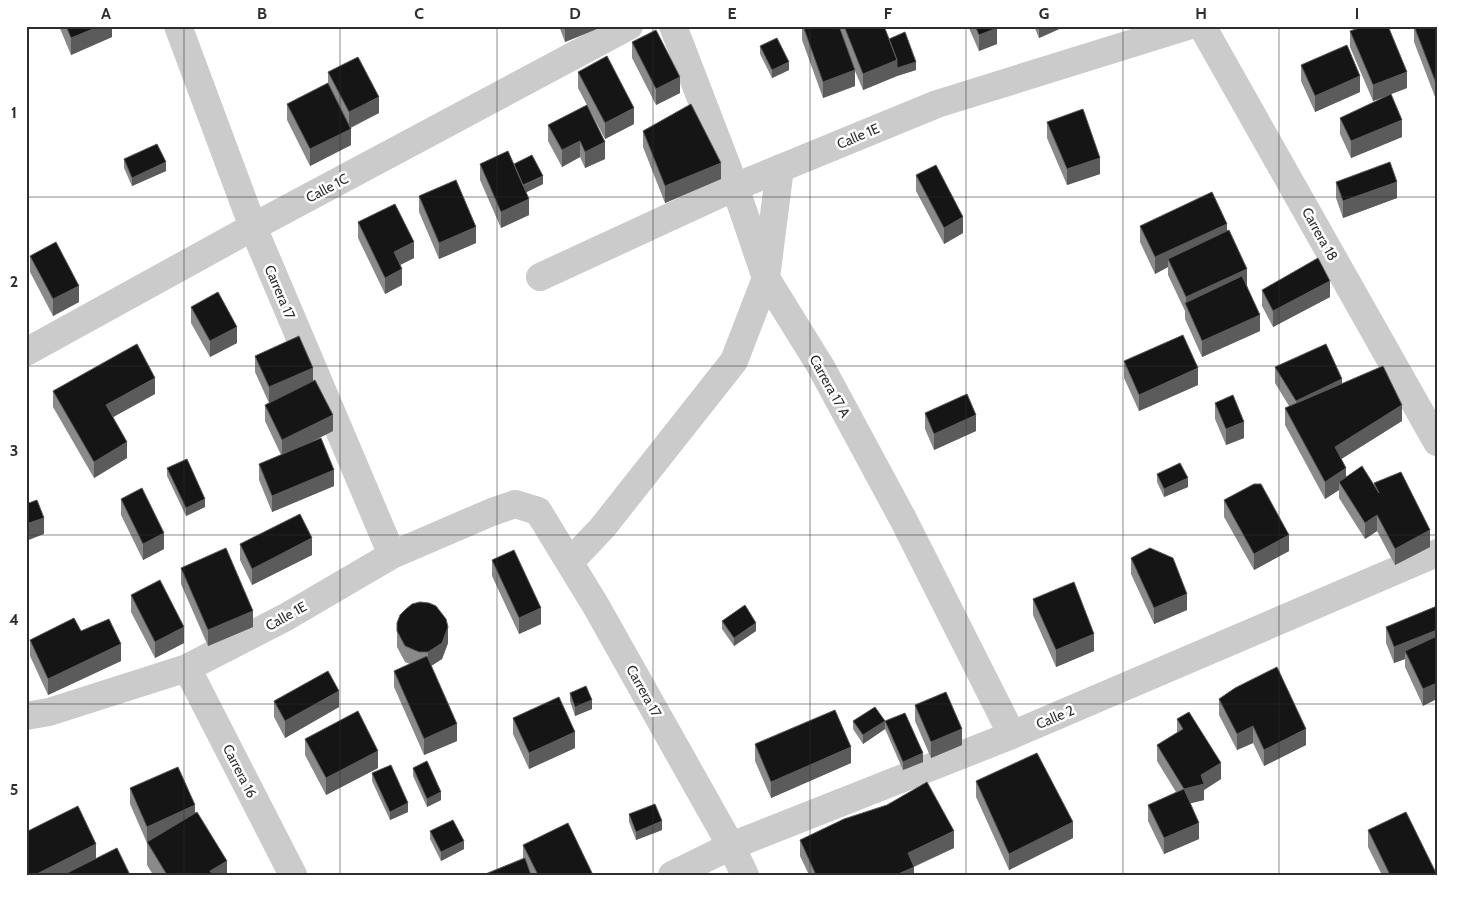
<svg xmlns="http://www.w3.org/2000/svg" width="1463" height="901" font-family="Cabin,sans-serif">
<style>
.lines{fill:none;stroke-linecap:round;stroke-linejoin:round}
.minor{stroke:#cbcbcb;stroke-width:28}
.wall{fill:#8a8a8a}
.shaded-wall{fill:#5b5b5b}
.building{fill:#151515;stroke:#5b5b5b}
.grid{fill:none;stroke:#2e2e2e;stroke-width:1;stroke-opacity:0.55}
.labels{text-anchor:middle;stroke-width:5;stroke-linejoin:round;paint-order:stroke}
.street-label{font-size:14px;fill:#2e2e2e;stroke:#fff}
.neatline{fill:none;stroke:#2e2e2e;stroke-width:2}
.grid-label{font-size:16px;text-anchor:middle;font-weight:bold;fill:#2e2e2e}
</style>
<rect width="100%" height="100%" fill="#fff"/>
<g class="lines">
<path class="minor" d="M178,26L253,227L392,555
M673,26L735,187L766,278L821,367L903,519L1012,735
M1202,26L1437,442
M540,277L735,187L937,104L1188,26
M26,352L253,227L629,26
M570,562L603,527L734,361L766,278L780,168
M187,668L293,875
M26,716L49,712L187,668L286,617L392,555L492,512L515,504L538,511L596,606L731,846L745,875
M672,875L731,846L1012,735L1437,553"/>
</g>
<path class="wall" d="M59,26H112V37L71,55Z
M559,26H604L565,42Z
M802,26H884L889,39L916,70L897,76L863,90L855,71V86L823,98L802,40Z
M968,26H996L997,44L979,51Z
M1034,26H1066L1039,38Z
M1414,26H1437V102L1414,42Z
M1350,31L1407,88L1391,94L1402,137L1351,158L1340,134V118L1388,96L1373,101L1350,47Z
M632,42L680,93L656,105L632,58Z
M760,46L789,70L772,78L760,54Z
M1301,65L1360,92L1315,112L1301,81Z
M328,72L379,113L351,128V145L310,166L287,120V104L328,83Z
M578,72L634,124L605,139L578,88Z
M587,105L605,159L585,168L580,157L562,167L548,141V125Z
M1047,122L1100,174L1067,185L1047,138Z
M643,131L721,179L665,203L643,147Z
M124,159L166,171L132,186L124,168Z
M480,164H514L543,184L526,192L529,215L501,228L480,180Z
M916,175L963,233L944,244L916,191Z
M1336,182L1397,198L1343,218L1336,198Z
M419,196L476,243L439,259L419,212Z
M358,222L414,258L400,265L402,285L385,294L358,238Z
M1140,226L1227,231L1247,285L1260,331L1202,357L1185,319V311L1168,275V267L1155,274L1140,242Z
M30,256L79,302L53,316L30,272Z
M1262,290L1330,297L1273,327L1262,306Z
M191,307L237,343L210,357L191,323Z
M255,356L313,381L333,431L304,446L334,486L272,512L259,480V464L281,455L265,421V405L269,403L255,372Z
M1124,361L1198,385L1139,411L1124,378Z
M1275,367L1342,384L1402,421L1341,459L1346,476L1374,486V483L1430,547L1395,565L1377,531L1365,539L1339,498V490L1325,499L1285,425V408L1289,406L1275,383Z
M53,391L155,394L113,417L127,458L94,478L53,407Z
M1215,403L1244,438L1226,445L1215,419Z
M925,413L976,431L934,450L925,429Z
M167,468L205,507L186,516L167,476Z
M1157,474L1188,487L1164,497L1157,482Z
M121,499L164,549L143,560L121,515Z
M1224,500L1289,551L1254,570L1224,517Z
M240,544L312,555L252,585L240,560Z
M1131,558L1187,610L1154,624L1131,574Z
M492,560L541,624L519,634L492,576Z
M181,568L253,627L208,646L181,584Z
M131,595L184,643L155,658L131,612Z
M1033,599L1094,651L1056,667L1033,615Z
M1437,606L1423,706L1405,667V659L1394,663L1386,643V627Z
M722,621L756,631L734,646L722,629Z
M397,623L448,643L442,659L431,666L457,741L424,755L394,687V671L410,664L405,662L397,647Z
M81,631L121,661L48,695L30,656V640Z
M570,693L592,709L575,716L570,701Z
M1219,699L1306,745L1264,766L1253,743L1237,750L1219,715Z
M274,701L339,707L285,738L274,717Z
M915,705L962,745L931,758L915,721Z
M513,718L575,748L529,769L513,734Z
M1177,719L1221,779L1204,790V800L1190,803L1199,839L1164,854L1148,821V805L1176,792L1157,761V745L1177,733Z
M853,721H885L923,762L903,770L885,729L863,744L853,729Z
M305,739L378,768L326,795L305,755Z
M755,744L851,763L771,798L755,761Z
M413,768L441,800L427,807L413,776Z
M372,773L408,812L390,820L372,781Z
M976,781L1073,838L1009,870L976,797Z
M130,788L195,813L227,875H153L147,865V843L130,804Z
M629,814L662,830L636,840L629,822Z
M1368,830L1437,875H1382L1368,847Z
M430,831L464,849L441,861L430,839Z
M800,840L954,848L914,867V875H809L800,856Z
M523,845L593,875H483L523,858Z"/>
<path class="shaded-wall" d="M100,26H112V37L71,55V38Z
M565,26H604L565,42Z
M1039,26H1066L1039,38Z
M997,28V44L979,51V35Z
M897,60L916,62V70L897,76L863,90V74Z
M789,62V70L772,78V70Z
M855,70V86L823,98V82Z
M1407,72V88L1373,101V85Z
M1360,76V92L1315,112V96Z
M680,77V93L656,105V89Z
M379,97V113L349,128V112Z
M634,108V124L605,139V123Z
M1402,120V137L1351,158V141Z
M351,129V145L310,166V149Z
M580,141V157L562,167V150Z
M605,142V159L585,168V152Z
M1100,158V174L1067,185V169Z
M166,162V171L132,186V178Z
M721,163V179L665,203V186Z
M543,176V184L521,195V187Z
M1397,182V198L1343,218V201Z
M529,199V215L501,228V212Z
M963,217V233L944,244V228Z
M1227,224V240L1168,259V267L1155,274V257Z
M476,227V243L439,259V243Z
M414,242V258L394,268V252Z
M402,269V285L385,294V278Z
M1247,269V285L1189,312L1186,305V297Z
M1330,281V297L1273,327V311Z
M79,286V302L53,316V299Z
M1260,315V331L1202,357V341Z
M237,327V343L210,357V341Z
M313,368V384L269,403V387Z
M1198,368V385L1139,411V395Z
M155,378V394L106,421V405Z
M1342,379V396L1296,417V401Z
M1402,405V421L1335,463V447Z
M333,415V431L282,456V440Z
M976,415V431L934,450V434Z
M1244,422V438L1226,445V429Z
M127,442V458L94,478V462Z
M1346,468V484L1339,482V490L1325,499V482Z
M334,470V486L272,512V496Z
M1188,478V487L1164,497V489Z
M205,499V507L186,516V508Z
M1377,515V531L1365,539V523Z
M44,518V534L26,541V524Z
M1430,530V547L1395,565V549Z
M164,533V549L143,560V544Z
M1289,535V551L1254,570V554Z
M312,538V555L252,585V569Z
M1187,594V610L1154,624V608Z
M541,608V624L519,634V618Z
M253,611V627L208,646V630Z
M756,623V631L734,646V638Z
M184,627V643L155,658V642Z
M448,627V643L442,659L428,668V652Z
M1437,630V646L1405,651V659L1394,663V647Z
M1094,634V651L1056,667V650Z
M121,644V661L48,695V679Z
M1437,683V699L1423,706V689Z
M339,691V707L285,738V721Z
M592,700V709L575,716V707Z
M885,721V729L863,744V735Z
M457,724V741L424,755V739Z
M1253,726V743L1237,750V734Z
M962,729V745L931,758V742Z
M1306,729V745L1264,766V750Z
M575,732V748L529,769V753Z
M851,747V763L771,798V782Z
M378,751V768L326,795V778Z
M923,753V762L903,770V762Z
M1221,763V779L1204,790V800L1184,805V789L1201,775Z
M441,792V800L427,807V799Z
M408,803V812L390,820V812Z
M195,805V821L147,843V827Z
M662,821V830L636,840V832Z
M1073,822V838L1009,870V854Z
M1199,823V839L1164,854V838Z
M954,831V848L908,869V853Z
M464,841V849L441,861V852Z
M96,844V860L68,875H35Z
M227,861V875H210V871Z
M914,867V875H896Z"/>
<path class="building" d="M66,26H100L71,38Z
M803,26H839L855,70L823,82Z
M844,26H884L897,60L863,74Z
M975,26H996L997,28L979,35Z
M1365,26H1388L1407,72L1373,85L1350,31Z
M1414,26H1437V86Z
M656,30L680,77L656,89L632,42Z
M905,32L916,62L897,68V60L889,39Z
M777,38L789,62L772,70L760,46Z
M1347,45L1360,76L1315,96L1301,65Z
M607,56L634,108L605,123L578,72Z
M358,57L379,97L349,112L328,72Z
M328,83L351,129L310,149L287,104Z
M1391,94L1402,120L1351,141L1340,118Z
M691,104L721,163L665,186L643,131Z
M587,105L605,142L585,152L580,141L562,150L548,125Z
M1083,109L1100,158L1067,169L1047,122Z
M157,144L166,162L132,178L124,159Z
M508,151L529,199L501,212L480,164Z
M532,155L543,176L523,185L514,164Z
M1390,162L1397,182L1343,201L1336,182Z
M936,165L963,217L944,228L916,175Z
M456,180L476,227L439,243L419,196Z
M1212,192L1227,224L1155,257L1140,226Z
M395,204L414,242L394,252L402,269L385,278L358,222Z
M1229,230L1247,269L1186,297L1168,259Z
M56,242L79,286L53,299L30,256Z
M1318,258L1330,281L1273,311L1262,290Z
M1242,276L1260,315L1202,341L1185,303Z
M218,292L237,327L210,341L191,307Z
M1183,335L1198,368L1139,395L1124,361Z
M299,336L313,368L269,387L255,356Z
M137,344L155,378L106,405L127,442L94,462L53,391Z
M1326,344L1342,379L1296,401L1275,367Z
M1383,366L1402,405L1335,447L1346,468L1325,482L1285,408Z
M315,380L333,415L282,440L265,405Z
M967,394L976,415L934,434L925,413Z
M1233,395L1244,422L1226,429L1215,403Z
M321,438L334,470L272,496L259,464Z
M187,459L205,499L186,508L167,468Z
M1180,463L1188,478L1164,489L1157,474Z
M1362,466L1379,493L1374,483L1401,472L1430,530L1395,549L1377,515L1365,523L1339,482Z
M1254,484H1261L1289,535L1254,554L1224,500Z
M142,488L164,533L143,544L121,499Z
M37,500L44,518L26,524V504Z
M300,514L312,538L252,569L240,544Z
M226,548L253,611L208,630L181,568Z
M1150,548L1173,558L1187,594L1154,608L1131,558Z
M514,550L541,608L519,618L492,560Z
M160,580L184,627L155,642L131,595Z
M1074,582L1094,634L1056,650L1033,599Z
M420,602L429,603L436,606L446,619L448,627L442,643L428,652H419L405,646L397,631V623L400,615L406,609L412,604Z
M745,605L756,623L734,638L722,621Z
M1437,606V630L1394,647L1386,627Z
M74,618L81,631L109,619L121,644L48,679L30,640Z
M1437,636V683L1423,689L1405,651Z
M427,656L457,724L424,739L394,671Z
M1277,667L1306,729L1264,750L1253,726L1237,734L1219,699L1235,688Z
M328,671L339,691L285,721L274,701Z
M586,686L592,700L575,707L570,693Z
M946,692L962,729L931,742L915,705Z
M559,697L575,732L529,753L513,718Z
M875,707L885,721L905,713L923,753L903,762L885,721L863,735L853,721Z
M835,710L851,747L771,782L755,744Z
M358,711L378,751L326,778L305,739Z
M1189,712L1221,763L1201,775L1204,784L1184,789L1157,745L1183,729L1177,719Z
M1037,753L1073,822L1009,854L976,781Z
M427,761L441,792L427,799L413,768Z
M391,765L408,803L390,812L372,773Z
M178,767L195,805L147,827L130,788Z
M927,782L954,831L908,853L914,867L896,875H816L800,840L844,819L887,805Z
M1184,789L1199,823L1164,838L1148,805Z
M655,804L662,821L636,832L629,814Z
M78,806L96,844L35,875H26V832Z
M197,812L227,861L210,871L213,875H167L147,842Z
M1406,812L1437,875H1390L1368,830Z
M453,820L464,841L441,852L430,831Z
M568,823L593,875H538L523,845Z
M117,848L130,875H63Z
M525,858L531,875H483Z"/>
<path class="grid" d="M184,26V875M340,26V875M497,26V875M653,26V875M810,26V875M966,26V875M1123,26V875M1279,26V875M26,197H1437M26,366H1437M26,535H1437M26,704H1437"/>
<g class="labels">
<g class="street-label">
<text transform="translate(858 136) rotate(-23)" y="5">Calle 1E</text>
<text transform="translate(327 188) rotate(-28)" y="5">Calle 1C</text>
<text transform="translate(1320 234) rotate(61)" y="5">Carrera 18</text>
<text transform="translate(280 292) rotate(67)" y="5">Carrera 17</text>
<text transform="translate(830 386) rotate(61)" y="5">Carrera 17 A</text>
<text transform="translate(286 616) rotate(-29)" y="5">Calle 1E</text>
<text transform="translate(644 691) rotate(61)" y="5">Carrera 17</text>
<text transform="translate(1055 717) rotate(-23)" y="5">Calle 2</text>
<text transform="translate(240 771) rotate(63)" y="5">Carrera 16</text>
</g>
</g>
<rect width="1463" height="901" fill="none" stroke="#ffffff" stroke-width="55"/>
<rect x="28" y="28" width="1408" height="846" class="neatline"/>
<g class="grid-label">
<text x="106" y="19">A</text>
<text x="262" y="19">B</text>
<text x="419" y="19">C</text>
<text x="575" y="19">D</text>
<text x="732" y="19">E</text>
<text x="888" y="19">F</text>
<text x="1044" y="19">G</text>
<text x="1201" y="19">H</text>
<text x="1357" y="19">I</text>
<text x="14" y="118">1</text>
<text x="14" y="287">2</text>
<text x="14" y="456">3</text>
<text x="14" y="625">4</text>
<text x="14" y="795">5</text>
</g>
</svg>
